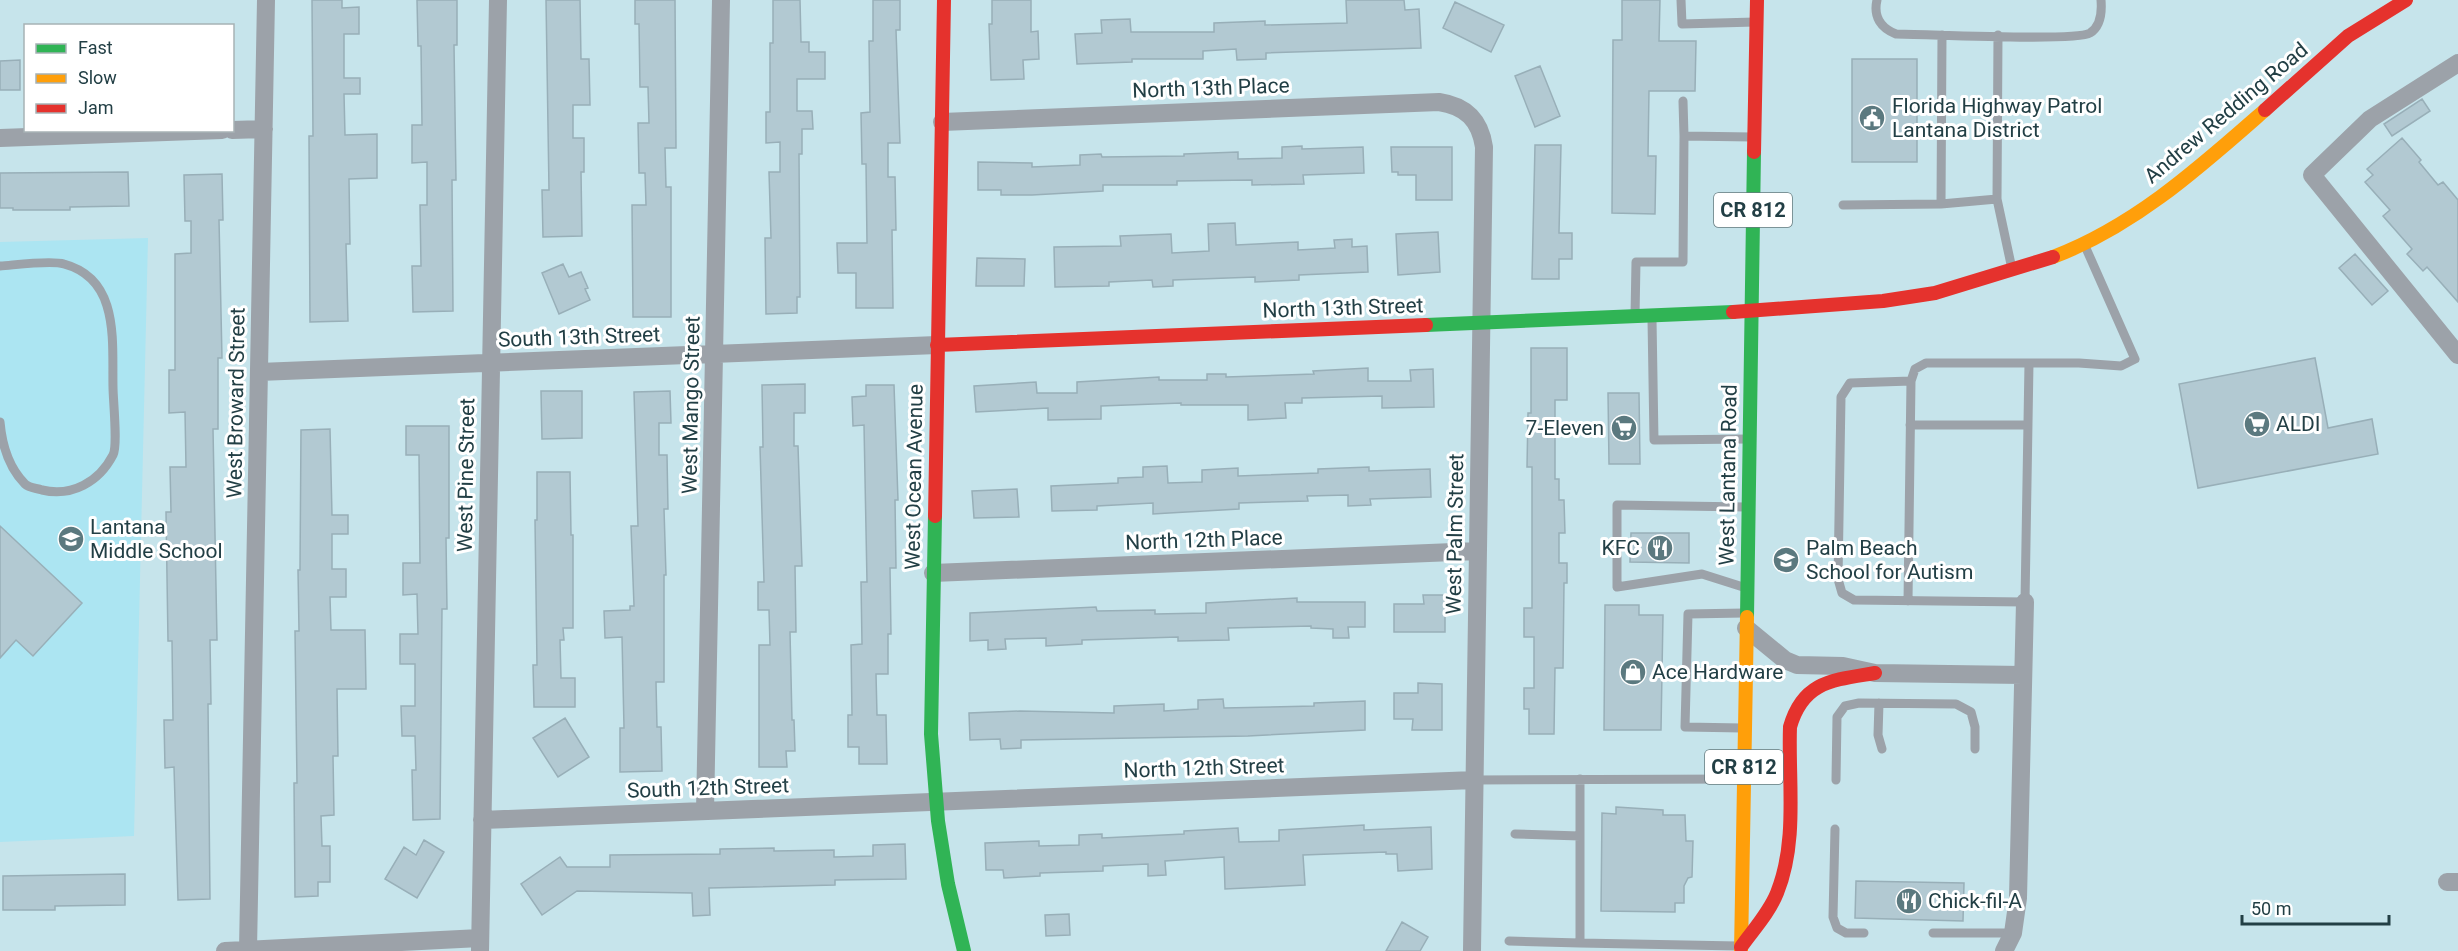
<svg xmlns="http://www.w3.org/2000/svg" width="2458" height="951" font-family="Roboto,sans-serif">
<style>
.built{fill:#ace5f2}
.building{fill:#b2c9d2;stroke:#98afb8;stroke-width:1.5}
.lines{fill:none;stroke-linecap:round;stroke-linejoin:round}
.lane{stroke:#9ca2a9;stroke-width:9}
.street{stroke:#9ca2a9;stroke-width:18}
.fast{stroke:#30b455;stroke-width:14}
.slow{stroke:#ff9f0a;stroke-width:14}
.jam{stroke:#e5322d;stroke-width:14}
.labels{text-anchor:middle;stroke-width:6;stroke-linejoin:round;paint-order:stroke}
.shield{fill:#fff;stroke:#64797d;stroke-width:1.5}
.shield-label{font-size:20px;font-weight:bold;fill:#223f45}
.street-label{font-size:21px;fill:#223f45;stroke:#fff}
.poi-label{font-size:21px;fill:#223f45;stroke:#fff;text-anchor:start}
</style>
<rect width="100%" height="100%" fill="#c6e4eb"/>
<path class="built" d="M148,238L134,836L0,842V242Z"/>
<path class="building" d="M312,0H342V8L359,7V34H344V78H360V94H344L345,135L377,134V178L349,179L350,244H346L348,321L310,322L309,136H313Z
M417,0H457V45H454L456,180H452L453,311L413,312L412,266H421L420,205H427V162L412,163V125H422L421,46H418Z
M546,0H580L581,59H589L590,105H573V138H584V172H581L582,236L543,237L542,190H549Z
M635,0H675L676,148H665L666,187H671V317H633L632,205H646L645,173H639L638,123H649L648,87H640L639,24H635Z
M773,0H800L801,42H809V52H825V79H797V111H812L813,129H802V154H799L800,297H797V313L766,314L765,238H771L769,172H780V142L766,143V112H770V43H773Z
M873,0H900V30H896L900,143H888V177H895L896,230H892L893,308H856V273H838L837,243H867L866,164H862L861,113L870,112L869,41H873Z
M992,0H1031V32L1038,31L1039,59L1023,60L1024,79L991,80L989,24H992Z
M1346,0H1404L1405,10L1419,9L1421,48L1266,53V59L1237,60L1236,49L1203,51V59H1132V62L1077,64L1075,34L1102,33L1101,20L1130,19L1131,32H1214V23L1265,21V25L1347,23Z
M1622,0H1660L1659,41H1696L1695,91H1649L1648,156H1656L1655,214L1612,213L1613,40H1622Z
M1455,2L1504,25L1491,52L1443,28Z
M1852,59H1917V162H1852Z
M20,60V90H0V61Z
M1540,66L1560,116L1535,127L1515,76Z
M2422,99L2430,111L2392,136L2384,124Z
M2402,138L2421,160L2419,162L2438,185L2443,182L2458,200V302L2427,267L2423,271L2407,254L2412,249L2383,216L2390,210L2365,182L2373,175L2367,169Z
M1535,145H1561L1559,233H1572V259H1559V279H1532Z
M1302,146V149L1363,147L1364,173L1303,175L1304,184L1252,185V180L1177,181V185H1103V191L1032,195H1001V190H978V162L1032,163V167L1080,165V155L1101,154L1102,157L1184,156V154L1238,152V159L1282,158V147Z
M1391,147H1452V200H1416V175H1398V172H1392Z
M128,172L129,206L70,207V210H13V208H0V173Z
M222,174L223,220H219L222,358H218V429H213L217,640H210L211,704H208L210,899L178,900L174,767L165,768L164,720H173L172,641H168L166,512H171L170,467H186L185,412L169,413V370H175V254L191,253V221H185L184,175Z
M1235,223L1236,245L1298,242V250L1335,248L1334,240L1352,239V247L1367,246L1368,272L1299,275V280L1255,282V277L1173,280V286L1153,287L1152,280L1109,282V286L1055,287L1054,247L1121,246L1120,236L1171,234L1172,253L1209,251L1208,224Z
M1438,232L1440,272L1398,275L1396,234Z
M2355,254L2388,291L2372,305L2339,268Z
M977,258L1025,259L1024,286H976Z
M563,264L569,277L581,272L588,288L585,289L590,300L559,314L542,273Z
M1531,348H1567V400H1555V479H1559V500H1564L1565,533H1559V563H1567V583H1564L1563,668H1555L1554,734H1529V709H1524V688H1534V637H1524V608H1532V467H1527L1528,413H1531Z
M2315,358L2328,428L2372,419L2378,454L2198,488L2179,384Z
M1368,368V381H1411L1410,370L1433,369L1434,407L1382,408V396L1302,398V403H1285L1286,418L1248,420V405H1181V403L1101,406V419L1048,420V408L976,412L974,386L1036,382L1037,393H1077V382L1159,377V380H1207V374H1226V377L1314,374L1313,371Z
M805,384V413H794V446H798L802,566H795L796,632H790L792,720H794L795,751H786L787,767H759V645H770L769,610H758V582H764L760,447H763L762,385Z
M866,385H894L898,500H895L896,568H890L891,634H888V674H876L877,715H886L887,764H859V747H848V715H852L851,645L862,644L861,582H867L864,425L853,426L852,397L866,396Z
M541,391H582V438L542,439Z
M670,391L671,423H659V455H667L668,509H664L666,575H664V682H656L657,727H661L662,771L620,772V728H624L622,637L605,638L604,611L630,610V606H634L631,526H638L634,392Z
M1608,393H1639L1640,464H1609Z
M406,426H449V538H446L447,609H442L440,819L413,820L412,770H416L415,736H402L401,706H415V664H400V634H418L417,594L403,595V563H420L419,455H406Z
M330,429L332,515H348V534H332V569H346V597H330L331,630H365L366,689H337L338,756H333L334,815L321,816L322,846H330V882H318V896L295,897L294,783H297L295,631H299L298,570H300L301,430Z
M1167,466L1168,483L1202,482V470L1238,468V476L1318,473V469L1369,467V471L1430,469L1431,497L1370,499L1371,505L1348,506V495L1307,496L1308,501L1239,503V509L1169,513L1153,514V503L1097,506V510L1052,511L1051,486L1118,483V478L1143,477V467Z
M537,472H570L571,535H573V628H563L564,640H560L561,678H575V707H534L533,665H537L535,520H537Z
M1017,489L1019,517L974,518L972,491Z
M0,526L82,603L33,656L16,640L0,658Z
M1631,533H1689V563L1630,562Z
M1423,595H1445V632H1394V604H1424Z
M1297,598V602H1365V627H1348L1349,638H1333V629L1311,628V626L1228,628L1229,640L1178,641V637L1082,640V644L1046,646V638L1005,639L1006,649L988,650V640L970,641V613L1096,607L1097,611L1155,610V614L1206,613V603Z
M1605,605H1639V615H1663L1661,730H1604Z
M1418,683L1442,684V730H1412L1413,719H1394V693H1418Z
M1223,699L1224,708L1314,706V703L1365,701V730L1248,736L1021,740V748L1001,749L1000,739L970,740L969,713L1020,711L1114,713V706L1164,704V711L1198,709V700Z
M565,718L589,757L558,777L533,738Z
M1616,807L1663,810V815H1685L1686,841H1693L1692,877L1688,878L1684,886V903H1675V912L1601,911L1602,813L1616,814Z
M1364,825V830L1431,827L1432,869L1398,871L1397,854H1386V852L1303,855L1305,885L1225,889L1224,857L1165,861L1166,875L1148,876V864L1103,866V871L1040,873V876L1004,878L1003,870H986L985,843L1039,841V846L1079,845V835L1102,834V838L1184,834V831L1238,828L1239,842L1279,841V830Z
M424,840L444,852L417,898L385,879L404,847L416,855Z
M905,844L906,879L835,880V885L709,888L710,915L693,916L692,893L577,891L542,915L521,884L560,857L567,867H610V855L720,854V849L774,848V851L834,850V857L873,856V845Z
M125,874V905L55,906V910H3V876Z
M1856,881L1964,883L1963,921L1855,918Z
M1069,914L1070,935L1046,936L1045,915Z
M1402,922L1428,937L1420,951H1386Z"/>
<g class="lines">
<path class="lane" d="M1681,0L1682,24L1755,22
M1877,0C1873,17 1881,28 1896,34C1924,34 2075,42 2090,33C2101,26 2102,12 2101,0
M1998,35L1997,199L2012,269
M1683,101L1684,136
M1941,204L1942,35
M1843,205L1941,204L1997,199
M0,266C15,265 51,260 64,264C120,279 112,341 113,387C113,400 118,446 113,455C99,482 72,497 42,490C36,488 29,488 25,484C9,468 2,445 0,422
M1635,316L1636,262H1683L1684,136L1752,137
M1652,319L1654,440L1747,439
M1911,381L1915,369L1926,363H2029
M1910,425H2028
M1743,587L1702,574L1617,587V505L1746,507
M1908,601L1911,381L1850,383L1841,397L1838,579L1842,593L1854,600L2025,602L2029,363H2079L2121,366L2135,359L2085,246
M1879,703L1878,735L1882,749
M1742,728L1685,727L1688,614L1744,613
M1580,779V943L1738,946
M1474,780L1741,779
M1836,780L1837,717L1845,706L1859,703L1956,704L1971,712L1975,727V749
M1835,829L1833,917L1837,928L1846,933H1864
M1515,834L1580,836
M1933,933H2013
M1509,941L1580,943"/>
<path class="street" d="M2458,63L2370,119L2312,175L2458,355
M942,122L1439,102C1466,106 1480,120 1484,147L1472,951
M232,130L264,129
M0,138L222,130
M259,372L937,345
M933,573L1478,551
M1746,628L1785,660L1797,665L1843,666L1875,673L2023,675
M705,811L721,0
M482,820L1474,780
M2447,882H2458
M248,950L266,0
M225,951L480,938
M480,951L498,0
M2004,951L2013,933L2018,898L2025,602"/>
<path class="fast" d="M1426,325L1733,312
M935,516L931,734L938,821L948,884L964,951
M1747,617L1754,152"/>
<path class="slow" d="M2053,257C2135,226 2200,167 2265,110
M1741,951L1747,617"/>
<path class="jam" d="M2265,110L2348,36L2406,0
M1754,152L1757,0
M1733,312L1883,301L1935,293L2053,257
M937,345L1426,325
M935,516L944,0
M1741,947C1753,930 1769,913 1777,893C1798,841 1788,781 1790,727C1803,681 1833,680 1875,673"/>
</g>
<defs>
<symbol id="civic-disc" viewBox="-11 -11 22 22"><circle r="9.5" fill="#5b797f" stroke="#fff"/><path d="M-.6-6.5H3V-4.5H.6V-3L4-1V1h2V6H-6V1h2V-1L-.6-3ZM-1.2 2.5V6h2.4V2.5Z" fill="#fff"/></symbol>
<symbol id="supermarket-disc" viewBox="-11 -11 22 22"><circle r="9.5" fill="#5b797f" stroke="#fff"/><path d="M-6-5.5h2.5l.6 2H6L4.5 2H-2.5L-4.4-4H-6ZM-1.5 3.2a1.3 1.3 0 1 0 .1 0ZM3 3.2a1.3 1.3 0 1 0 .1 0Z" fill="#fff"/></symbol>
<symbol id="school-disc" viewBox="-11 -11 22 22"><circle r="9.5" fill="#5b797f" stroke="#fff"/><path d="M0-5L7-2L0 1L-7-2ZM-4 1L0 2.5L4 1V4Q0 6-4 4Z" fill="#fff"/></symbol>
<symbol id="restaurant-disc" viewBox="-11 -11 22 22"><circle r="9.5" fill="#5b797f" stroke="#fff"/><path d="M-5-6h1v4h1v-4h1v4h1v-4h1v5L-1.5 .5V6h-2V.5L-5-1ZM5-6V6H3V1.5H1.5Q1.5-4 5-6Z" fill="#fff"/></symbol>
<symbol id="shop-disc" viewBox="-11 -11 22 22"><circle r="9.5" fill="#5b797f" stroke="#fff"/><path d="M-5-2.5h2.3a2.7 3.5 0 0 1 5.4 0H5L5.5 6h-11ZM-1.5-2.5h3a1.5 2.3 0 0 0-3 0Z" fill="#fff"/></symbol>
</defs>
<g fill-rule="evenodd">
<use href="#civic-disc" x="1857" y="103" width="30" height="30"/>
<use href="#supermarket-disc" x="2242" y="409" width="30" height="30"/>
<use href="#supermarket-disc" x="1609" y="413" width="30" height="30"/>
<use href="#school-disc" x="56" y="524" width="30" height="30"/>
<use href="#restaurant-disc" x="1645" y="533" width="30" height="30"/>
<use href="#school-disc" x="1771" y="545" width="30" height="30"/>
<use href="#shop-disc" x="1618" y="657" width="30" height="30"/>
<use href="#restaurant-disc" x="1894" y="886" width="30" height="30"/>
</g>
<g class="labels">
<g class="shield">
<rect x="1714" y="193" width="78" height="34" rx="4.5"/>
<rect x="1705" y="750" width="78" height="34" rx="4.5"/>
</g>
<g class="shield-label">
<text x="1753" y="217">CR 812</text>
<text x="1744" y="774">CR 812</text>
</g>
<g class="street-label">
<text transform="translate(1211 88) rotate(-2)" y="7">North 13th Place</text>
<text transform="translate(2226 113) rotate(-40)" y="7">Andrew Redding Road</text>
<text transform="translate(1343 308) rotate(-2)" y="7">North 13th Street</text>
<text transform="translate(579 337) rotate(-2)" y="7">South 13th Street</text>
<text transform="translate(236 403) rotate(-89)" y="7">West Broward Street</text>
<text transform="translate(691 405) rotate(-89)" y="7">West Mango Street</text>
<text transform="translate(466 475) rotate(-89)" y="7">West Pine Street</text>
<text transform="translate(1728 475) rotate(-89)" y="7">West Lantana Road</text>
<text transform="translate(914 477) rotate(-89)" y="7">West Ocean Avenue</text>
<text transform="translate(1455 534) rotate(-89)" y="7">West Palm Street</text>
<text transform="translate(1204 540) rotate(-2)" y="7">North 12th Place</text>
<text transform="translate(1204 768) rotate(-2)" y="7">North 12th Street</text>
<text transform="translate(708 788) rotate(-2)" y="7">South 12th Street</text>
</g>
<g class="poi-label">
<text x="1892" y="113">Florida Highway Patrol<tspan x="1892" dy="24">Lantana District</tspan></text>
<text x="2276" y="431">ALDI</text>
<text x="1604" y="435" text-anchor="end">7-Eleven</text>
<text x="90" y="534">Lantana<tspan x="90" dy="24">Middle School</tspan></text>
<text x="1640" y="555" text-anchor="end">KFC</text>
<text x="1806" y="555">Palm Beach<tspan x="1806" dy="24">School for Autism</tspan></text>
<text x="1652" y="679">Ace Hardware</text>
<text x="1928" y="908">Chick-fil-A</text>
</g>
</g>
<rect x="24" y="24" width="210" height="108" fill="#ffffff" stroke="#a7b2b5" stroke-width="1.5"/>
<rect x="36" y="44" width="30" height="9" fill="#30b455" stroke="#a7b2b5" stroke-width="1.5"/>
<text x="78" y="54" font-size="18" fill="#223f45">Fast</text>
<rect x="36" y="74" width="30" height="9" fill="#ff9f0a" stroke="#a7b2b5" stroke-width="1.5"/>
<text x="78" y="84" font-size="18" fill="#223f45">Slow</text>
<rect x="36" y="104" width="30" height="9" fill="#e5322d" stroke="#a7b2b5" stroke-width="1.5"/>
<text x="78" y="114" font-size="18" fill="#223f45">Jam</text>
<path d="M2242 915v9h147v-9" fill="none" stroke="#223f45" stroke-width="3"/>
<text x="2251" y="915" font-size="18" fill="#223f45" stroke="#ffffff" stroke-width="4.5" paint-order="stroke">50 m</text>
</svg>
